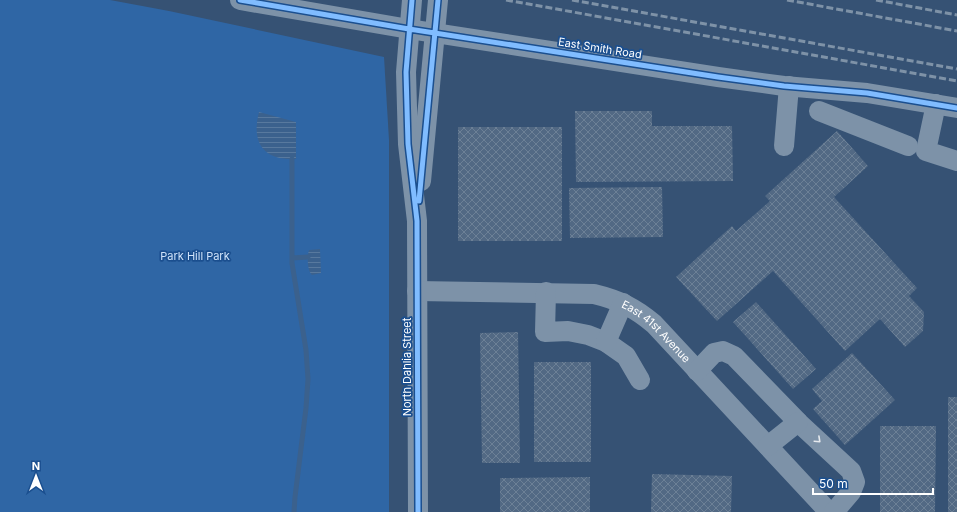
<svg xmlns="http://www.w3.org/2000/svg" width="957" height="512" font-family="Inter,sans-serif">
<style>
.green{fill:#2f66a5}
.water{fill:url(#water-rules)}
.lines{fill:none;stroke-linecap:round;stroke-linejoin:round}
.stream{stroke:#3b618d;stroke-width:5}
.building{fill:url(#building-cross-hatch)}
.minor{stroke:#7d92a8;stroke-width:20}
.rail{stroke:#7e92a7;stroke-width:3;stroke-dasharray:7 3;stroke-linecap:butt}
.cycleway-casing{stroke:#1b4f8f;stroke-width:8}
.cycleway{stroke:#80bcff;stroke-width:5}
.oneway{stroke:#e5e9ee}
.labels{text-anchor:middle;stroke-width:3.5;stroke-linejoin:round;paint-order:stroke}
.street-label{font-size:11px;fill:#fff;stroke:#1b4f8f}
.park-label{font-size:11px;fill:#cfe3fa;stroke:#1b4f8f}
</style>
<defs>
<pattern id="water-rules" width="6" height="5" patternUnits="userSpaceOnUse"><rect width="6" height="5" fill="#3b618d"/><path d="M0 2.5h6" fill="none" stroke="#58799e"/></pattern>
<pattern id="building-cross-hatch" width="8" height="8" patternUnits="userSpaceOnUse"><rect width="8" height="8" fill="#526984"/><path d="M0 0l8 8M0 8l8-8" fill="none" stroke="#6c8096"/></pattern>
</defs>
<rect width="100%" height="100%" fill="#365274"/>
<path class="green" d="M0,0H110L169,11L384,57L389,140V512H0Z"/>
<path class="water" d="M259,112L296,122V159C263,161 251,142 259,112Z
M320,249L321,273L312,275C307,271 307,256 309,250Z"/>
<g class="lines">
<path class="stream" d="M292,159V263L306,350L308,379L306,408L295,497L294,512
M292,258L308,257"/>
</g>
<path class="building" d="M575,111H652V126H732L733,181L576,182Z
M458,127H562V241H458Z
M837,131L868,166L834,197L917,288L909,296L924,312L923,331L905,347L880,319L845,351L773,271L717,321L676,277L732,226L736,231L770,201L765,196Z
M662,187L663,237L570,238L569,188Z
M756,302L816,369L793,389L733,322Z
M518,332L520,463H482L480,333Z
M852,353L895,400L845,445L813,409L822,401L812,389Z
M534,362H591V462H534Z
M948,397H957V512H948Z
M880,426H936L935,512H880Z
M652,474L732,476L731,512H651Z
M590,477V512H500V478Z"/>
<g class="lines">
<g class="minor">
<path d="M240,0L409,29L718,77L784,86L867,93L957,108"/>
<path d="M412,0L406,72L408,144L417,221L418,512"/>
<path d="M936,104L926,151L957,161"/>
<path d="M819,111L908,146"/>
<path d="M784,146L789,86"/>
<path d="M421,181L438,0"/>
<path id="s1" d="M417,291L594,294C619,300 635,308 654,324L829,512"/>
<path d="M546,292L545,332L568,331L588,335L606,342L626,356L640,380"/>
<path d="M606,342L623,303"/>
<path d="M697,371L714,353L723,351L734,356L799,423L851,471L855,482L851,492L834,512"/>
<path d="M768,446L798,422"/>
</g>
<path class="rail" d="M506,0L957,81
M572,0L957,69
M787,0L957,31
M876,0L957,15"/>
<defs>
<path id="cycleway" d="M240,0L409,29L718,77L784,86L867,93L957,108
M412,0L406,72L408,144L417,221L418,512
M419,201L438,0"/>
</defs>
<use href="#cycleway" class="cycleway-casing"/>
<use href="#cycleway" class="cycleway"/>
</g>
<defs><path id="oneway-chevron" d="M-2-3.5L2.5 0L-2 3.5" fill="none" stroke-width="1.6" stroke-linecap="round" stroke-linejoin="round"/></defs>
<use class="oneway" href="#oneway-chevron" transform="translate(818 440) rotate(43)"/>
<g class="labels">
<g class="street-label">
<text transform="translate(600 48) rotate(9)" y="4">East Smith Road</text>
<text dy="4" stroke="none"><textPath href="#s1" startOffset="251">East 41st Avenue</textPath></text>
<text transform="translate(407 367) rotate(-90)" y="4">North Dahlia Street</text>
</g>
<g class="park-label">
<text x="195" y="260">Park Hill Park</text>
</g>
</g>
<g transform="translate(36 476)" stroke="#1b4f8f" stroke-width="3" paint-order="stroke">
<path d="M0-3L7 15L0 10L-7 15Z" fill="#ffffff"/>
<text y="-6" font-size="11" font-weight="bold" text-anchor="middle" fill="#ffffff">N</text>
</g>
<path d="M813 488v6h120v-6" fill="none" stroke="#ffffff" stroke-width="2"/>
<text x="819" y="488" font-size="12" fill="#ffffff" stroke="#1b4f8f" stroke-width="3" paint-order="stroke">50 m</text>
</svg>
